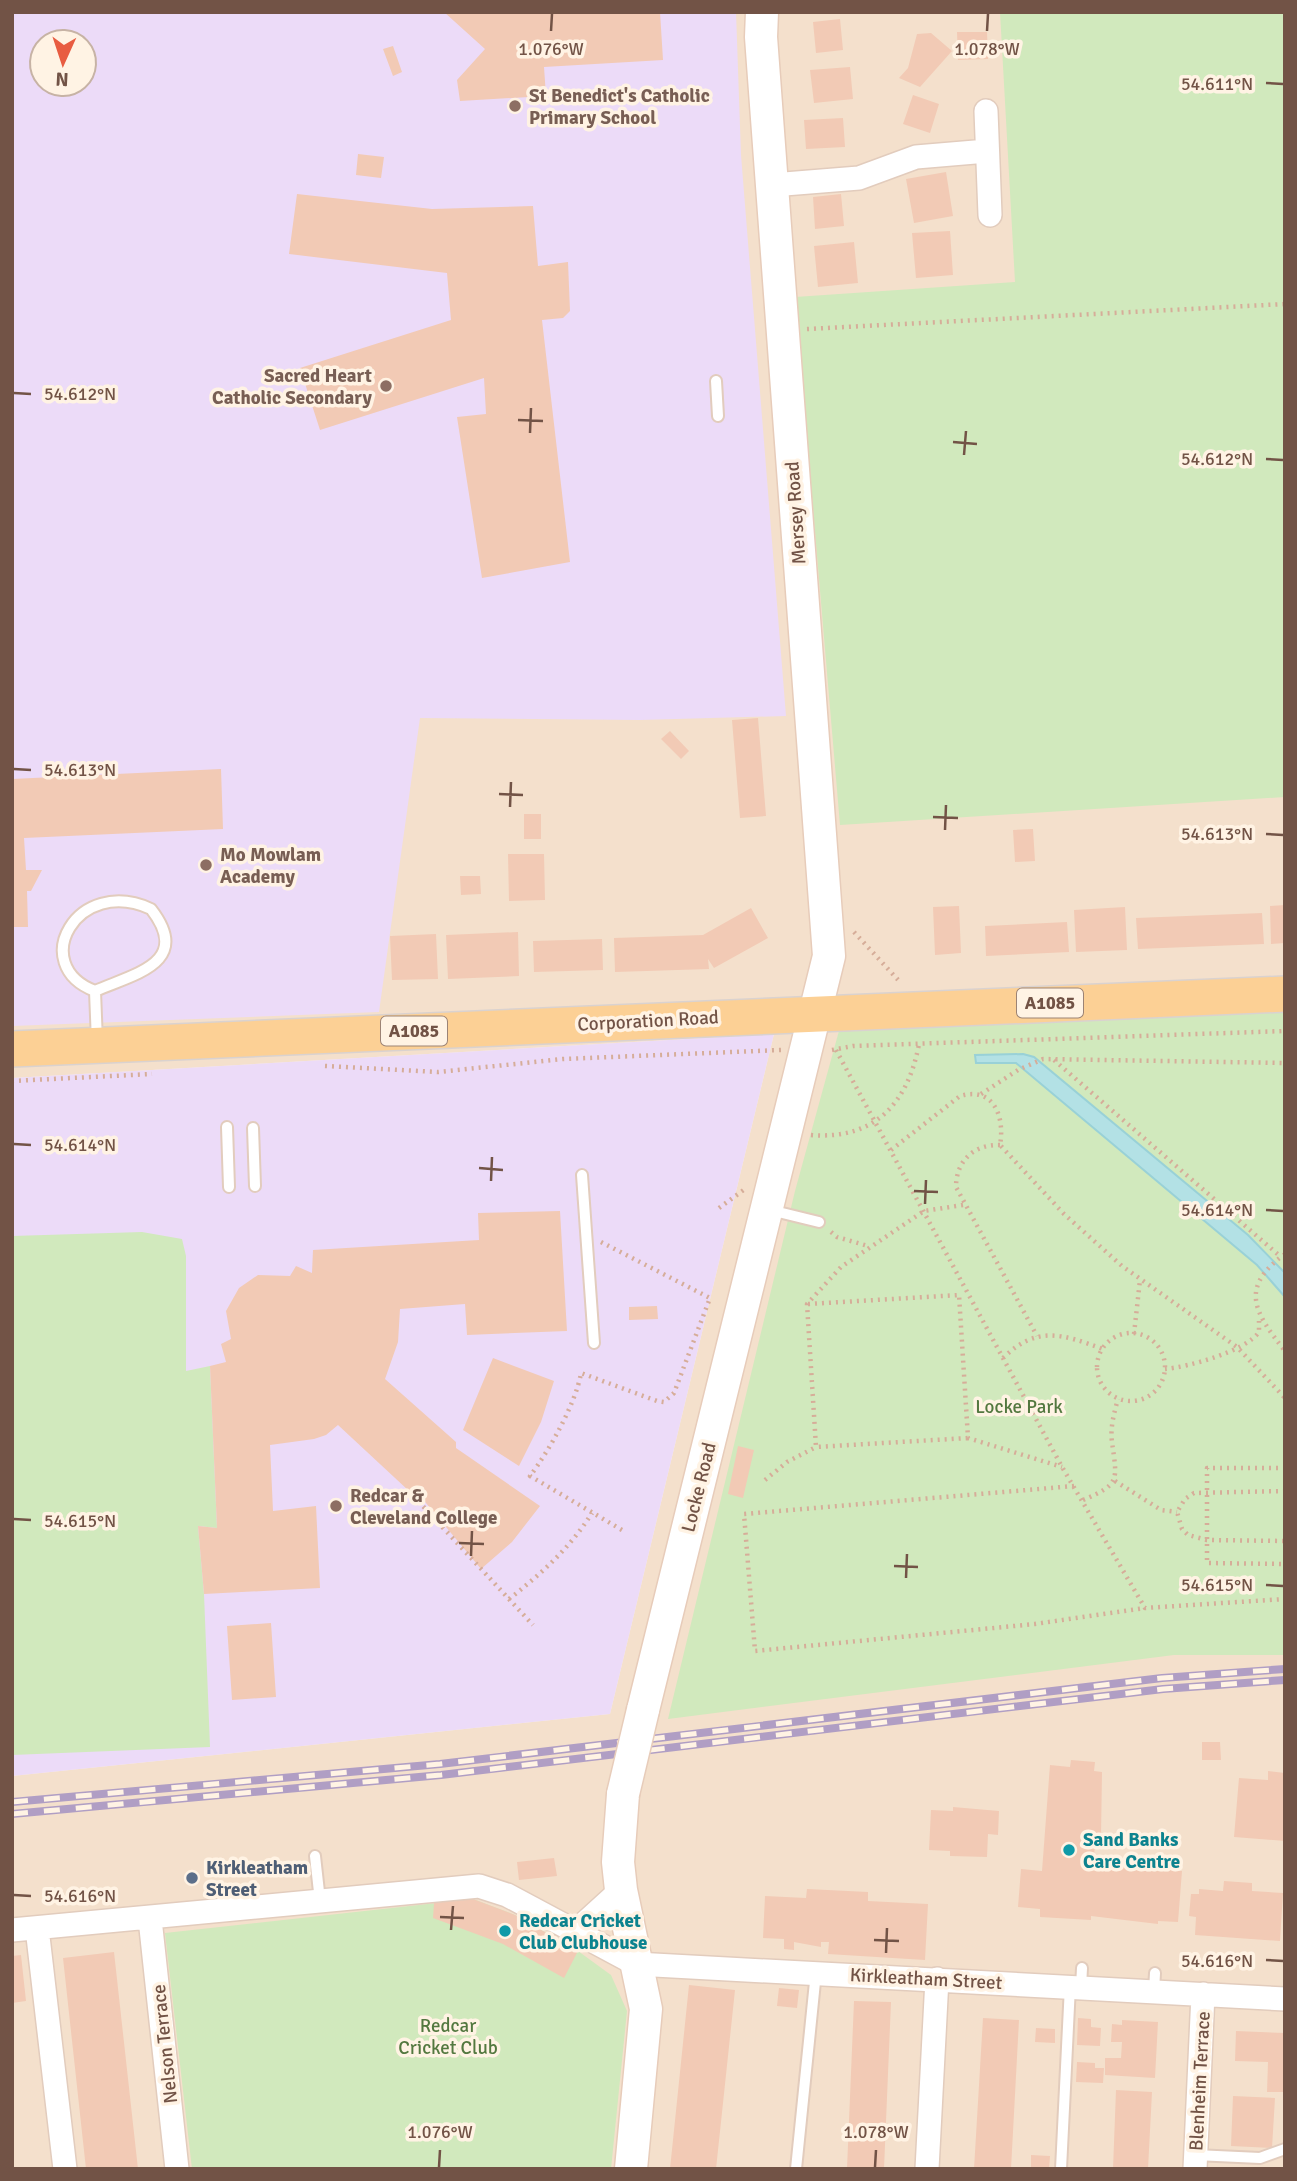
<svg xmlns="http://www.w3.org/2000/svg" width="1297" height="2181" font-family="Signika,sans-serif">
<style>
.residential{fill:#f4e0cc;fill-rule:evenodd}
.education{fill:#ecdbf8;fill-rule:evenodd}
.green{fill:#d1e9bd}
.water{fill:#b3e1e5;stroke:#99d1d7;stroke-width:2}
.building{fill:#f2cab5}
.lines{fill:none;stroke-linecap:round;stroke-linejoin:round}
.lane-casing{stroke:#e2ccbd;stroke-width:14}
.street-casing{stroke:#e2ccbd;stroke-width:26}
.secondary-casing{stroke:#e7ccba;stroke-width:35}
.primary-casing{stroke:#dad2cf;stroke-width:38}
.path{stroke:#d6ad99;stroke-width:4.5;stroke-dasharray:2 5;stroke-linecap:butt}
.lane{stroke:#fff;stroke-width:10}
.street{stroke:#fff;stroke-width:23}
.secondary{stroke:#fff;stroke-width:32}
.primary{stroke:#fcd095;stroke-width:35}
.rail-casing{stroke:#b09ec4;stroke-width:8}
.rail{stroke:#fff3e4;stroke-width:5;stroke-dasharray:16;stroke-linecap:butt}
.secondary-bridge-casing{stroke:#e7ccba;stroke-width:35;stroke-linecap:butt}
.secondary-bridge{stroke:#fff;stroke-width:32}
.ticks{fill:none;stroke:#725346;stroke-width:2.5}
.education-dot{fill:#8d6e63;stroke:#fff3e4;stroke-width:2.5}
.culture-dot{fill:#0f9aa8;stroke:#fff3e4;stroke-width:2.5}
.service-dot{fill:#5c6f8a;stroke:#fff3e4;stroke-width:2.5}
.labels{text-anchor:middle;stroke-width:7;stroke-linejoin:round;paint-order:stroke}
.shield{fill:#fff3e4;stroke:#9c8375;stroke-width:2}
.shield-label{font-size:18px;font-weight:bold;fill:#725346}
.education-label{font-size:19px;font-weight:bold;fill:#785e54;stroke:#fff3e4;text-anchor:start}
.street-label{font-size:19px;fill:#725346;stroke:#fff3e4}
.park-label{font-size:19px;fill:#53783f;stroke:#fff3e4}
.culture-label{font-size:19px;font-weight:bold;fill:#0d838f;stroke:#fff3e4;text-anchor:start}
.service-label{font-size:19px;font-weight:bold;fill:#4e5e75;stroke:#fff3e4;text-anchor:start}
.ticks-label{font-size:18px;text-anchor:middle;fill:#725346;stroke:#fff3e4;stroke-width:7;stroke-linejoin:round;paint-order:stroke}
</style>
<rect width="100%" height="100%" fill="#fcefde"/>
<path class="residential" d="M12,12H1285V1008L840,1028L783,1246L1174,1655H1285V2169H12V1776L610,1714L774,1034L12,1078ZM42,42H84V84H42Z"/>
<path class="education" d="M12,12H736L741,155L786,716L640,720L420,718L379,1012L12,1026ZM42,42H84V84H42Z
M774,1034L610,1714L12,1776V1078Z"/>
<path class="green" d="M1000,12H1285V797L840,825L795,297L1015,282Z
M1285,1008V1655H1174L668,1719L795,1191L840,1027Z
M142,1232L182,1239L186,1256V1371L210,1366L217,1528L198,1526L204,1594L210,1747L12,1755V1236Z
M473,1899L515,1915L578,1951L611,1975L627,2011L611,2169H192L165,1933Z"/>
<path class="water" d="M1023,1054L1034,1057L1248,1235L1285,1273V1297L1257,1265L1016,1063H976L975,1055Z"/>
<path class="building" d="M444,12H660L663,60L544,67L546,96L460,101L457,80L485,49Z
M840,19L843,50L816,53L813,22Z
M957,32H987L988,59L958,60Z
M931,33L952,51L920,87L899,78L908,68L917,34Z
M393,46L402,72L393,76L383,49Z
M850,67L853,99L814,103L810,70Z
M913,95L939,104L930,133L903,124Z
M843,118L845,147L806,149L804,120Z
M358,154L384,157L381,178L356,175Z
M946,172L953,216L914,223L906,179Z
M297,194L432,209L533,206L538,266L568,262L570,311L563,318L542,320L570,562L482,578L457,417L486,414L484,378L320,430L300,368L451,320L447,273L289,254Z
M841,194L844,226L815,229L813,197Z
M950,231L953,275L916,278L912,233Z
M854,242L858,283L818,287L814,246Z
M758,718L766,816L740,818L732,720Z
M670,731L689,751L681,759L661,739Z
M221,769L223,829L24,838L26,870H42L31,891H27L28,927H12V779Z
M524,814H541V839H524Z
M1033,829L1035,861L1015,862L1013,830Z
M508,854H544L545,900L509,901Z
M460,876H480L481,894L461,895Z
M1285,905V943L1271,944L1270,906Z
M959,906L961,953L935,955L933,907Z
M1125,907L1127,950L1076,952L1074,910Z
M751,908L768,938L714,968L708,959L709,969L615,972L614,938L703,935Z
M1262,913L1264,944L1138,949L1136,918Z
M1067,922L1069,952L986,956L985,926Z
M518,932L519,976L448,979L446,935Z
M436,934L438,979L392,980L390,936Z
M602,939L603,970L534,972L533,941Z
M560,1211L567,1331L467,1335L465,1304L400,1309L398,1342L385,1379L456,1442V1448L540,1506L512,1542L481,1569L416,1491H409L338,1425L326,1435L314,1439L270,1445L273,1511L316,1506L320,1588L204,1594L198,1526L217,1528L210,1366L226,1362L221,1344L231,1339L226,1311L239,1288L258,1275L290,1276L296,1266L312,1273L313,1250L479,1240L478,1213Z
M657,1306L658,1319L629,1320V1307Z
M493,1358L554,1381L541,1422L519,1466L463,1430Z
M738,1446L754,1450L743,1498L728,1494Z
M271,1623L276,1697L232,1700L227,1626Z
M1202,1742H1220L1221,1760H1202Z
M1071,1760L1095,1762L1094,1771L1102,1772L1101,1836H1096L1093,1865L1143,1869V1864L1171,1866V1870L1182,1871L1178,1922L1158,1921V1924L1091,1916V1920L1040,1917V1909L1018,1907L1021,1869L1042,1871L1050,1765L1070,1767Z
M1268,1771L1285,1773V1841L1234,1837L1239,1778L1268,1780Z
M953,1807L999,1811L998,1835L988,1834L987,1857L950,1856V1851L929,1850L931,1810L953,1811Z
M554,1858L557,1876L519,1880L517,1862Z
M1224,1881L1252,1883V1891L1283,1893L1280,1941L1195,1935L1196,1917L1189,1916L1191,1894H1199V1889L1223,1891Z
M807,1889L868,1892V1901L928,1904L925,1960L828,1954L829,1942H821V1947L794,1942V1950L784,1949V1939L763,1938L765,1896L806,1898Z
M464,1899H473L515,1915L578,1951L564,1978L503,1944L433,1918L434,1903Z
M114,1952L138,2169H86L63,1958Z
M21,1955L26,2001L12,2003V1956Z
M689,1985L735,1990L716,2169H670Z
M779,1988L799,1990L797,2008L777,2006Z
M854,2001L891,2002L884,2169H847Z
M983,2018L1019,2020L1011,2169H974Z
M1078,2018L1091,2019V2027L1101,2028L1100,2046L1077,2045Z
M1122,2020L1158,2022L1155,2078L1105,2075V2058H1121L1122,2042H1111L1112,2024L1122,2025Z
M1036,2028L1055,2029V2043L1035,2042Z
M1236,2031L1285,2033V2092H1267L1268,2062L1235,2061Z
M1077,2062L1095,2063V2068H1104L1103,2083L1076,2082Z
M1116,2090L1152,2092L1148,2169H1113Z
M1233,2096L1275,2098L1272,2148L1231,2146Z
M1031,2155L1050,2156L1049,2169H1031Z"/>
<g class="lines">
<defs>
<path id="lane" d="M716,381L718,416
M95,991C134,974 193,963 151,909C77,875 27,965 95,991L97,1042
M227,1127L229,1187
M253,1128L255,1186
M582,1175L594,1343
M770,1210L819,1222
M315,1856L320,1901
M1081,1987L1082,1968
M1154,1991L1155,1973
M1195,2155L1260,2158L1285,2149
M796,2169L816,1972
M1061,2169L1070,1986"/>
<path id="street" d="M986,111L990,215
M772,185L859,178L916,157L987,151
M150,1919L177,2169
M37,1928L65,2169
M12,1930L479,1886L507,1895L636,1964L1285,1999
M576,1931L621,1890
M927,2169L937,1979
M1195,2169L1203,1994"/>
<path id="secondary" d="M643,1710L829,956L761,37L762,12
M623,1794L618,1862L621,1890L646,2009L631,2169"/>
<path id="primary" d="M12,1049L1285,994"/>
</defs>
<use href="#lane" class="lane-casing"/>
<use href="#street" class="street-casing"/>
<use href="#secondary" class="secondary-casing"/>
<use href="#primary" class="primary-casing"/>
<path class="path" d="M807,329L1285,304
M854,932L900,982
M832,1050L853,1046L1285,1031
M836,1050L1062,1467L1145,1608L1285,1599
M1054,1060L1281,1257
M325,1066L438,1072L563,1059L781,1050
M12,1081L152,1074
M981,1094L1018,1070L1043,1059L1285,1063
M811,1135C875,1140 908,1103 919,1044
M1000,1145C974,1144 956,1161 956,1187L1037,1336
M891,1150L960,1096C994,1086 1005,1117 1000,1145L1064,1214L1122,1266L1237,1347L1285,1398
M963,1205L924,1211L841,1267L807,1304L816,1447L968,1438
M719,1208L745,1189
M831,1232L837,1237L868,1246
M601,1242L710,1298L674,1393L664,1402L657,1401L581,1373C576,1403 549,1451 530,1476L622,1530
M1285,1254C1238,1288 1255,1313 1285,1351
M808,1304L959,1295L968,1438L1062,1467
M1097 1367a34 34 0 1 1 68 0a34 34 0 1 1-68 0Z
M1134,1334L1140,1280
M1003,1358C1037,1325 1062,1334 1103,1349
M1165,1369C1188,1367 1246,1351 1259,1332V1321
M1285,1468H1207V1563L1285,1564
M765,1480L787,1462L816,1447
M1115,1481L1161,1510L1177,1512
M1074,1486L744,1514L755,1651L1035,1624L1145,1608
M409,1491L533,1625
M1285,1491L1194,1493L1185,1499L1177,1512L1182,1529L1188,1535L1207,1540L1285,1541
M1083,1500C1121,1484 1117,1480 1112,1442C1110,1428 1114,1413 1118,1399
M509,1599C541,1574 570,1548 592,1513"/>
<use href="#lane" class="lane"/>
<use href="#street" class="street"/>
<use href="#secondary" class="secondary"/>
<use href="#primary" class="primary"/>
<defs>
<path id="rail" d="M12,1802L440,1764L1162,1678L1285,1669
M12,1814L441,1775L1163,1689L1285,1680"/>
</defs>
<use href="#rail" class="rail-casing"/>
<use href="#rail" class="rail"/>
<defs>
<path id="secondary-bridge" d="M623,1794L643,1710"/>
</defs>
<use href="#secondary-bridge" class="secondary-bridge-casing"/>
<use href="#secondary-bridge" class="secondary-bridge"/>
</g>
<path class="ticks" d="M551,31L552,14M987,31L988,14M1266,83L1283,84M14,393L31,394M518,420L543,421M530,433L531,408M953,442L977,444M964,455L966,431M1266,459L1283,460M14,769L31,770M499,794L523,795M510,807L511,782M933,817L958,818M945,830L946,805M1266,834L1283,835M14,1144L31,1145M479,1168L503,1170M491,1181L492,1157M914,1191L938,1192M925,1204L926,1180M1266,1210L1283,1211M14,1519L31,1520M459,1543L484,1544M471,1556L472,1531M894,1566L918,1567M906,1578L907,1554M1266,1585L1283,1586M14,1895L31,1896M440,1917L464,1918M451,1930L453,1906M874,1940L899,1941M886,1953L887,1928M1266,1960L1283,1961M439,2167L440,2150M875,2167L876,2150"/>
<g class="education-dot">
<circle cx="515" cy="106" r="7"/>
<circle cx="386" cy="386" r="7"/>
<circle cx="206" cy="865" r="7"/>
<circle cx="336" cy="1506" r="7"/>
</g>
<g class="culture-dot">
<circle cx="1069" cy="1850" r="7"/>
<circle cx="505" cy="1931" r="7"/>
</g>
<circle class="service-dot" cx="192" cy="1878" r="7"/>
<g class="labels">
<g class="shield">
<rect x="1017" y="988.5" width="66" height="29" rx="5"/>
<rect x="381" y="1016.5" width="66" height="29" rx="5"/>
</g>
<g class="shield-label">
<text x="1050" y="1009">A1085</text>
<text x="414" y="1037">A1085</text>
</g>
<g class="education-label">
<text x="529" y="102">St Benedict's Catholic<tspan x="529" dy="22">Primary School</tspan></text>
<text x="372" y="382" text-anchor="end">Sacred Heart<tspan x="372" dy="22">Catholic Secondary</tspan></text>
<text x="220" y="861">Mo Mowlam<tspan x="220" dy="22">Academy</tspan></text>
<text x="350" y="1502">Redcar &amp;<tspan x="350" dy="22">Cleveland College</tspan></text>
</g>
<g class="street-label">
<text transform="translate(795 513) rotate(-94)" y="7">Mersey Road</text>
<text transform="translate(648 1020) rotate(-3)" y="7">Corporation Road</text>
<text transform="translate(698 1487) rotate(-76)" y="7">Locke Road</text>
<text transform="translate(926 1978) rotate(3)" y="7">Kirkleatham Street</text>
<text transform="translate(164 2044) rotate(-96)" y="7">Nelson Terrace</text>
<text transform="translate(1199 2081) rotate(-87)" y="7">Blenheim Terrace</text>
</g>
<g class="park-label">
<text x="1019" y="1413">Locke Park</text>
<text x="448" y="2032">Redcar<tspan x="448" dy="22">Cricket Club</tspan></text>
</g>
<g class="culture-label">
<text x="1083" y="1846">Sand Banks<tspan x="1083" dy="22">Care Centre</tspan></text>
<text x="519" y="1927">Redcar Cricket<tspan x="519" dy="22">Club Clubhouse</tspan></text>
</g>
<g class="service-label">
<text x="206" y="1874">Kirkleatham<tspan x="206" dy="22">Street</tspan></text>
</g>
</g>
<g class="ticks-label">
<text x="551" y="55">1.076°W</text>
<text x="987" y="55">1.078°W</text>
<text x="1217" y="90">54.611°N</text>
<text x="80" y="400">54.612°N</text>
<text x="1217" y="465">54.612°N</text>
<text x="80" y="776">54.613°N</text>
<text x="1217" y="840">54.613°N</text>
<text x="80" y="1151">54.614°N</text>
<text x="1217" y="1216">54.614°N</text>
<text x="80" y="1527">54.615°N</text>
<text x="1217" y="1591">54.615°N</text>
<text x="80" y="1902">54.616°N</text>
<text x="1217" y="1967">54.616°N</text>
<text x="440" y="2138">1.076°W</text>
<text x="876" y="2138">1.078°W</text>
</g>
<rect width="1297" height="2181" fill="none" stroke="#725346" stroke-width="28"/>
<g transform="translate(63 63) rotate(183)"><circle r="33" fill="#fff3e4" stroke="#c7b3a5" stroke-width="2"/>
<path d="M0-5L12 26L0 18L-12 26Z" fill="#e85c41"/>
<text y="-10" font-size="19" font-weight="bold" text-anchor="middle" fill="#725346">N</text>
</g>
</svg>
